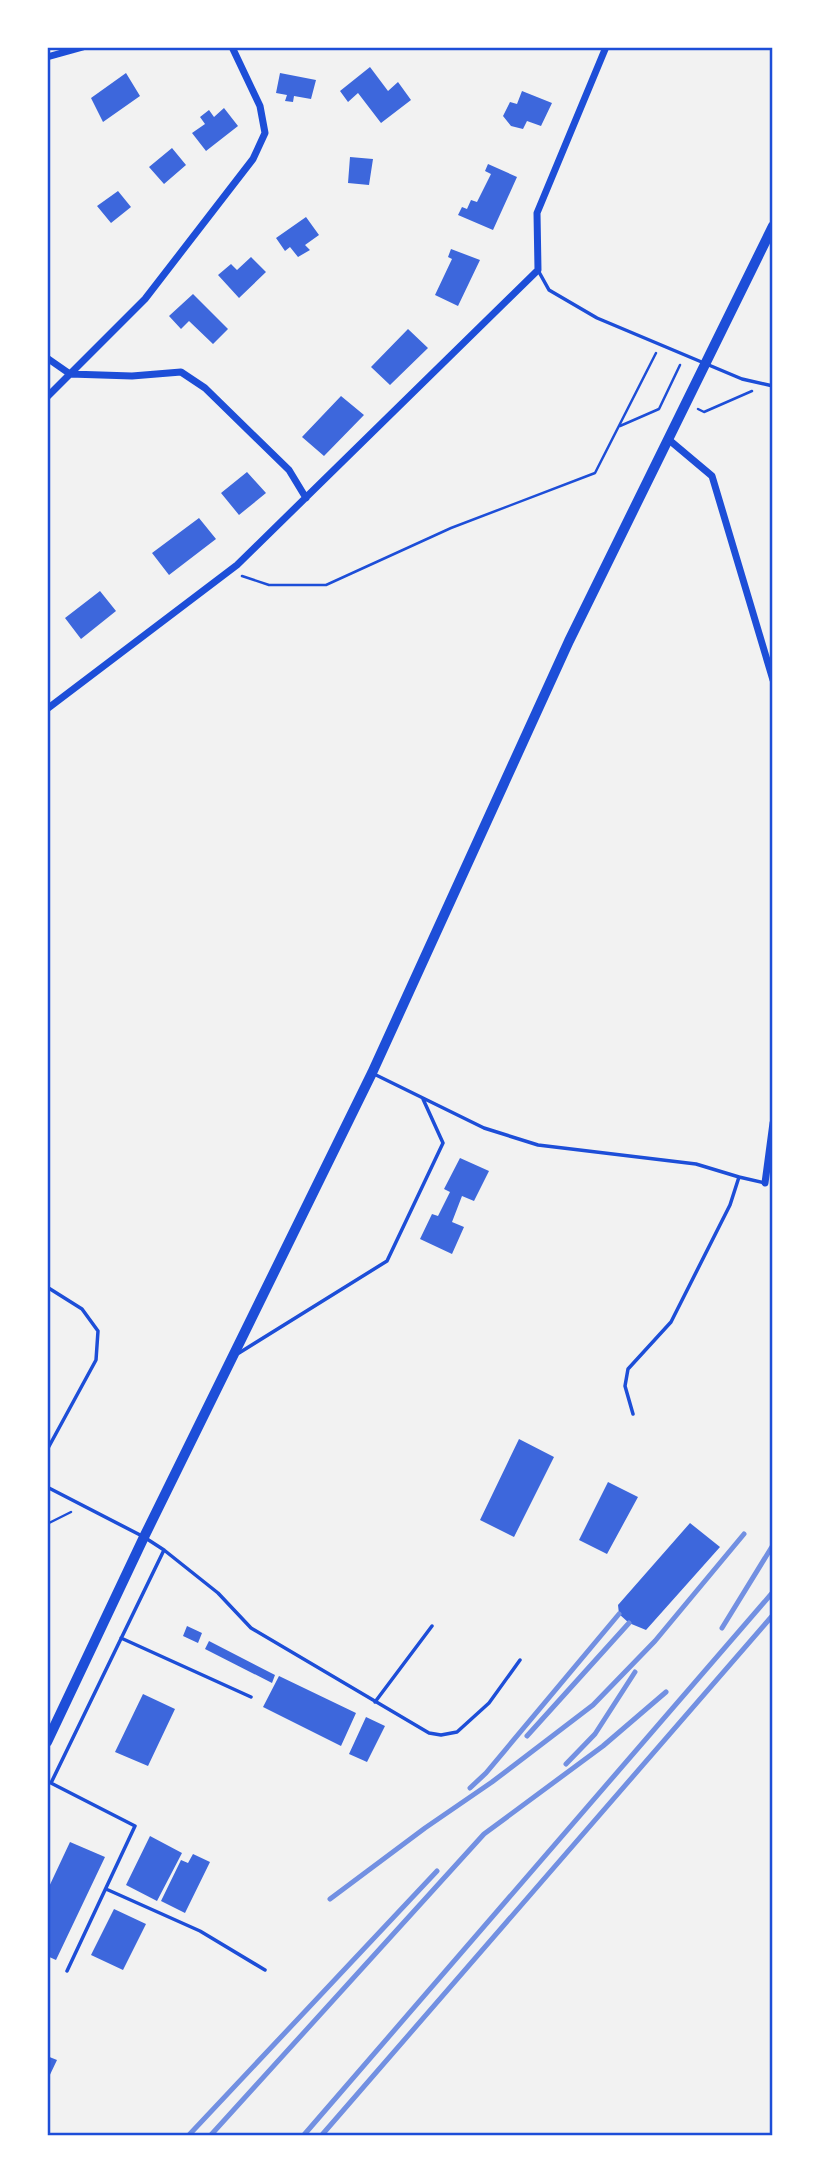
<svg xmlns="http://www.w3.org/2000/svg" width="820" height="2183" font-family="Roboto,sans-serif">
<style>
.building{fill:#3d67dc}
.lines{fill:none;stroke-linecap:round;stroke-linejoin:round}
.path{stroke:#1d4ed8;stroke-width:2.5}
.service{stroke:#1d4ed8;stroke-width:3.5}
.minor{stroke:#1d4ed8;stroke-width:7}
.secondary{stroke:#1d4ed8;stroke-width:10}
.rail{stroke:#7290e2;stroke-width:5}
.neatline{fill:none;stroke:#1d4ed8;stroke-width:2.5}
</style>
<rect width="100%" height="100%" fill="#f2f2f2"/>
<path class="building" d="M370,67L388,91L398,82L411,100L381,123L358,93L348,102L340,91Z
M126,73L140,96L103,122L91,98Z
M280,73L316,80L311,99L294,96L293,102L285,101L287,95L276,93Z
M522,91L552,103L541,126L527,121L523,129L511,126L503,116L510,102L517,104Z
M224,108L238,126L206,151L192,133L205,124L200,117L209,110L214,117Z
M172,148L186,165L164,184L149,167Z
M350,157L373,159L369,185L348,183Z
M488,164L517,177L493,230L458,215L462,207L467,209L471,200L477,202L491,174L485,171Z
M118,191L131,207L111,223L97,206Z
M306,217L319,235L305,245L310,250L298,257L290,247L285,251L276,238Z
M451,249L480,260L458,306L435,295L452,259L448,257Z
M251,257L266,272L239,298L218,275L231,264L237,270Z
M193,294L228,329L213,344L189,321L181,329L169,316Z
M408,329L428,348L390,385L371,367Z
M341,396L364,415L324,456L302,437Z
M247,472L266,493L239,515L221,493Z
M199,518L216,539L169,575L152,553Z
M100,591L116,611L81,639L65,618Z
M460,1158L489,1171L474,1201L462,1196L452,1222L464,1227L452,1254L420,1239L432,1214L438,1216L450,1192L444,1189Z
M519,1439L554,1457L514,1537L480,1520Z
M608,1482L638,1497L607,1554L579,1540Z
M690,1523L720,1547L646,1630L629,1623L619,1614L618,1605Z
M187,1626L202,1633L198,1643L183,1636Z
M209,1641L275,1675L272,1683L205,1649Z
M279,1676L356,1713L341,1746L263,1707Z
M143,1694L175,1709L148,1766L115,1752Z
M366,1717L385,1726L367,1762L349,1754Z
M150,1836L182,1853L157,1901L126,1885Z
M70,1842L105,1857L56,1960L47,1956V1891Z
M193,1854L210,1862L185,1913L161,1901L181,1860L188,1863Z
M114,1909L146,1924L123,1970L91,1955Z
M47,2056L57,2060L47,2081Z"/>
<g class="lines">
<path class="path" d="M698,409L704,412L752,391
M620,426L659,409L680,365
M242,576L269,585H326L451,528L595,473L656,353
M47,1524L71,1512"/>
<path class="service" d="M539,272L549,290L597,318L742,379L773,386
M374,1074L484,1128L538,1145L696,1164L739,1177
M47,1287L82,1309L98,1331L96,1360L47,1450
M239,1353L387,1261L443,1143L423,1099
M633,1414L625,1386L628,1369L671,1322L730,1205L739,1177L765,1183
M47,1487L144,1537L164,1550L51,1783
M164,1550L218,1593L251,1628L429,1733L441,1735L457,1732L489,1703L520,1660
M121,1638L251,1697
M375,1702L432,1626
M47,1781L135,1826L67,1971
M106,1889L200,1931L265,1970"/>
<path class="minor" d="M47,57L83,47
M47,358L70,374L132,376L181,372L205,388L289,470L306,498
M47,397L145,299L253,159L265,133L260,106L232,47
M668,439L712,476L773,680
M47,709L237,565L538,270L537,213L606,47
M765,1183L773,1123"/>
<path class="secondary" d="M47,1742L144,1537L372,1073L569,641L773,226"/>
<path class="rail" d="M722,1628L773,1545
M527,1736L629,1623
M566,1764L595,1734L635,1672
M470,1788L486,1773L619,1614
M330,1899L425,1828L492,1782L593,1705L655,1641L744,1534
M188,2136L437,1871
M210,2136L484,1834L603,1746L666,1692
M303,2136L773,1592
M321,2136L773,1615"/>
</g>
<rect width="820" height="2183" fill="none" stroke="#ffffff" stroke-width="98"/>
<rect x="49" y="49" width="722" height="2085" class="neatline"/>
</svg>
